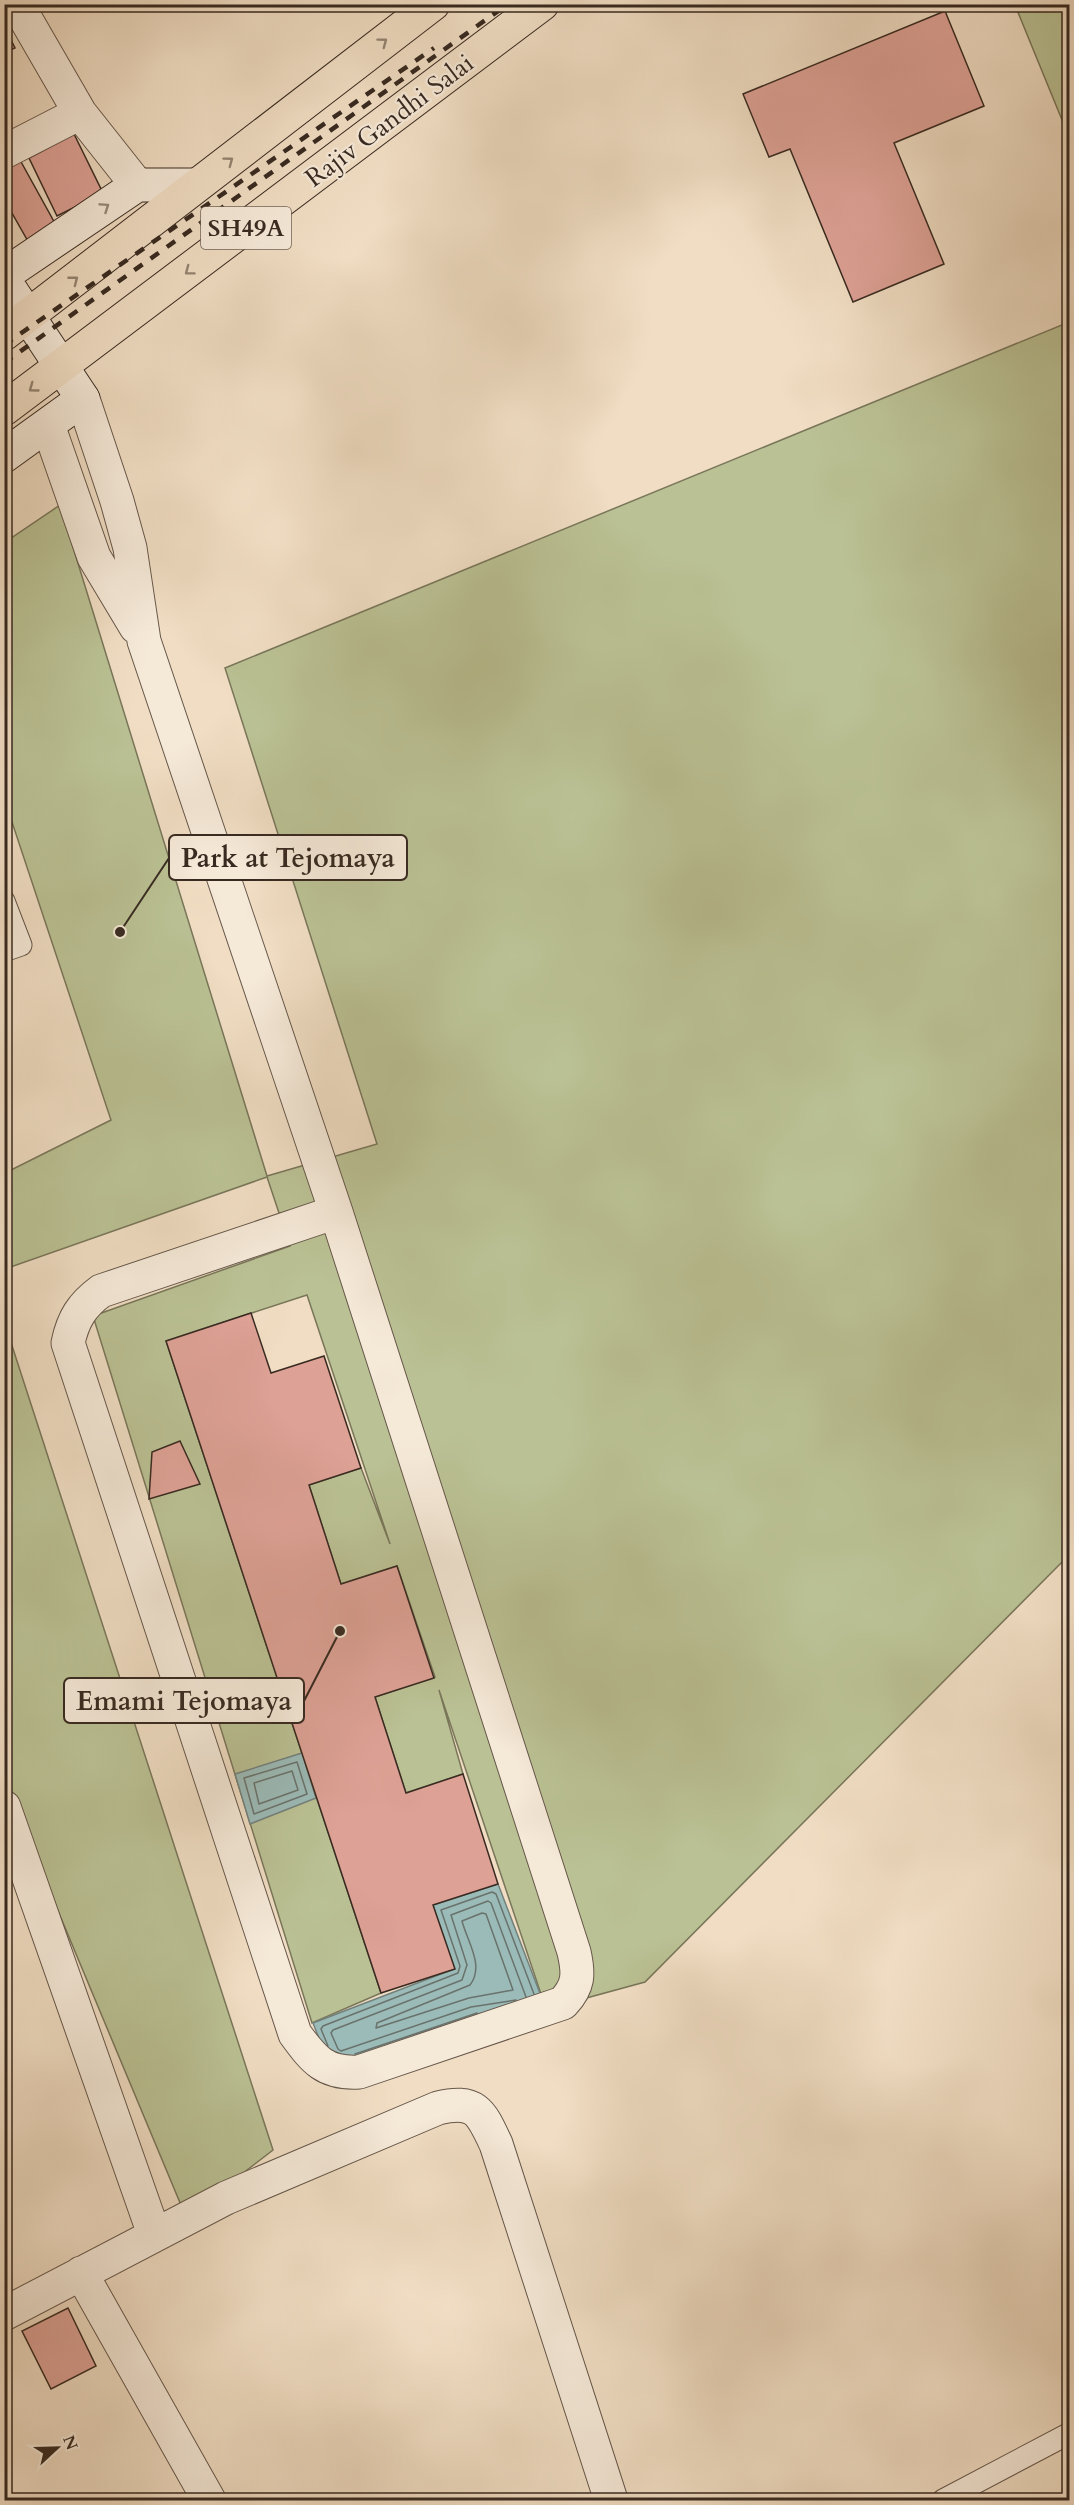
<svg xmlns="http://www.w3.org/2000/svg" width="1074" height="2505" font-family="Cardo,serif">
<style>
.green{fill:#bac194;stroke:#79765a;stroke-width:1.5}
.water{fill:#9bbbb8;stroke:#73817c;stroke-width:1.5}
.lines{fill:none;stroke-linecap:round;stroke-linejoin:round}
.shore{stroke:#6a726c;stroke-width:1.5}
.building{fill:#dda195;stroke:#382a21;stroke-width:1.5}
.lane-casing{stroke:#66574a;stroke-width:23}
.street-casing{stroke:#66574a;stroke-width:35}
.secondary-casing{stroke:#382a21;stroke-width:35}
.primary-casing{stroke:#382a21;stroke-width:35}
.lane{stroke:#f5e9d8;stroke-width:21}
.street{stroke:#f5e9d8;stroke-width:33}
.secondary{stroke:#f5e9d8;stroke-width:33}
.primary{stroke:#f0ddc3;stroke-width:33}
.rail{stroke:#382a21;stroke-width:4.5;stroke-dasharray:10 10;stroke-linecap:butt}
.oneway{stroke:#948472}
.oneway2{stroke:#968a7c}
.labels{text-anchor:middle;stroke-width:4.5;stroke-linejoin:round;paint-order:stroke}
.shield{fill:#f5e9d8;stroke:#716358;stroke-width:1.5}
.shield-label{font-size:24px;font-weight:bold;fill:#382a21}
.street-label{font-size:26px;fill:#382a21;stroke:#f5e9d8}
.leader{fill:none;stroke:#382a21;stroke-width:2}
.callout-dot{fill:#382a21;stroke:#f5e9d8;stroke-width:2}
.callout{fill:#f5e9d8;stroke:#382a21;stroke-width:2}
.callout-label{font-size:27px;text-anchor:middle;font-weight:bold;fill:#382a21}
</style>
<rect width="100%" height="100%" fill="#f0ddc3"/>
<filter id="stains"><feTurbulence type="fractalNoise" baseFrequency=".00333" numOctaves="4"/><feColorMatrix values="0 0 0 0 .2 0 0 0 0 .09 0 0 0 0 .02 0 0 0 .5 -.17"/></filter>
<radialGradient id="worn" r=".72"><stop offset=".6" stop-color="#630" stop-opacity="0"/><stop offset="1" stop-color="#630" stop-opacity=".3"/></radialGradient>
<path class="green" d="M1015,5H1069V137Z
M1069,322V1555L645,1982L546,2009L439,1690L463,1774L406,1793L375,1697L435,1677L397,1566L341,1584L309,1485L361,1468L390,1544L307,1295L166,1341L381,1993L312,2023L93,1316L290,1246L267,1177L5,1269V1173L111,1120L5,801L4,543L60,505L267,1176L377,1144L225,668Z
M4,1321L273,2150L186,2217L5,1784Z"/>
<path class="water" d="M302,1753L316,1798L250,1824L235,1774Z
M498,1884L546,2009L331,2069L313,2023L454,1969L433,1905Z"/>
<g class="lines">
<path class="shore" d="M297,1762L307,1794L254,1814L244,1778Z
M292,1771L298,1790L259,1804L254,1783Z
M482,1913L486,1914L513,1990L469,1998L376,2028L377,2023L470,1985C485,1966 467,1941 462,1921Z
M516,2000L471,2007L341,2051L338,2049L331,2033L333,2030L462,1980L467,1965L451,1915L488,1901L491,1903L526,1997
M328,2046L321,2029L323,2026L458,1973L460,1966L441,1910L492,1892L496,1894L534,1994
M355,2054L477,2013"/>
</g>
<path class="building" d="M945,11L984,106L894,143L944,264L853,302L790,149L769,157L743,94Z
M4,26L15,48L4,53Z
M74,134L103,193L57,216L29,158Z
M20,160L57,227L29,243L4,199V169Z
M251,1313L271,1373L324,1356L361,1468L309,1485L341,1584L397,1566L434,1678L375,1697L406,1793L463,1774L498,1884L433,1905L455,1969L381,1993L166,1341Z
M180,1441L200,1484L149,1499L152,1452Z
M68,2308L96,2366L51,2389L22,2331Z"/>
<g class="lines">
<defs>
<path id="lane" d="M4,901L21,945L4,951
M943,2500L1070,2433"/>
<path id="street" d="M17,4L80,113L137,185
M4,152L80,113
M83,399L117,501L130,548L144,641L336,1212L574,1952C579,1974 579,1986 563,2003L359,2072C325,2074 314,2060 295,2034L68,1343C73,1319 82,1305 101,1291L336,1212
M48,425L94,557L136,627
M4,1807L154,2234
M81,2273L209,2500
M4,2314L226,2198L438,2108C476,2099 481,2112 496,2144L611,2500"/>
<path id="secondary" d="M4,275L137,185H196
M4,280L83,399L4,456"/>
<path id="primary" d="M4,334L433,4
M4,409L542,4"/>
</defs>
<use href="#lane" class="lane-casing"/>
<use href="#street" class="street-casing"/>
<use href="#secondary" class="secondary-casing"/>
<use href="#primary" class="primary-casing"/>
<use href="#lane" class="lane"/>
<use href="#street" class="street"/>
<use href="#secondary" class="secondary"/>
<use href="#primary" class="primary"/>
<path class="rail" d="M4,345L434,48
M4,363L508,4"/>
</g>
<defs><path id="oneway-chevron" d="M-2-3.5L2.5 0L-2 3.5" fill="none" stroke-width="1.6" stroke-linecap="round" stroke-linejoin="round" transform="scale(1.5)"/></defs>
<g class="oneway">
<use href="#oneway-chevron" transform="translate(383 42) rotate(-37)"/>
<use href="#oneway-chevron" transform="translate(229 161) rotate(-37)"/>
<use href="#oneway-chevron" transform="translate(189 271) rotate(143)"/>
<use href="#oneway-chevron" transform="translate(74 280) rotate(-38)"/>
<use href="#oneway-chevron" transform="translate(33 388) rotate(144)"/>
</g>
<use class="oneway2" href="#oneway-chevron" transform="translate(105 207) rotate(-34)"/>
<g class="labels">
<rect class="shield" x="201" y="207" width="90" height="42" rx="4.5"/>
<g class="shield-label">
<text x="246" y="236">SH49A</text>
</g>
<g class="street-label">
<text transform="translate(389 120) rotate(-37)" y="9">Rajiv Gandhi Salai</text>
</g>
</g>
<path class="leader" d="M120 932L169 858M340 1631L304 1701"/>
<g class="callout-dot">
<circle cx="120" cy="932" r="6"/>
<circle cx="340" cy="1631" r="6"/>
</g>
<g class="callout">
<rect x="169" y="835" width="238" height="45" rx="6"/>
<rect x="64" y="1678" width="240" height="45" rx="6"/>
</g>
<g class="callout-label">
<text x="288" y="867">Park at Tejomaya</text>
<text x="184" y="1710">Emami Tejomaya</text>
</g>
<rect width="1074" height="2505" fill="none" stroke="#f0ddc3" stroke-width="24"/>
<rect x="6" y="6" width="1062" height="2493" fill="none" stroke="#382a21" stroke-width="3"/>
<rect x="12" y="12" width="1050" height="2481" fill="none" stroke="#382a21" stroke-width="1.5"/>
<g transform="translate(57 2448) rotate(68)" stroke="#f5e9d8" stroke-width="4.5" paint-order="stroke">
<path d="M0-4.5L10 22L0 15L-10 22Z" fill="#382a21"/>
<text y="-9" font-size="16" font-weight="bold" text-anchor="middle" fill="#382a21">N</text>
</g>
<rect width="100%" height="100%" filter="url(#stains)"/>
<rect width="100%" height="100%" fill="url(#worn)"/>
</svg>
